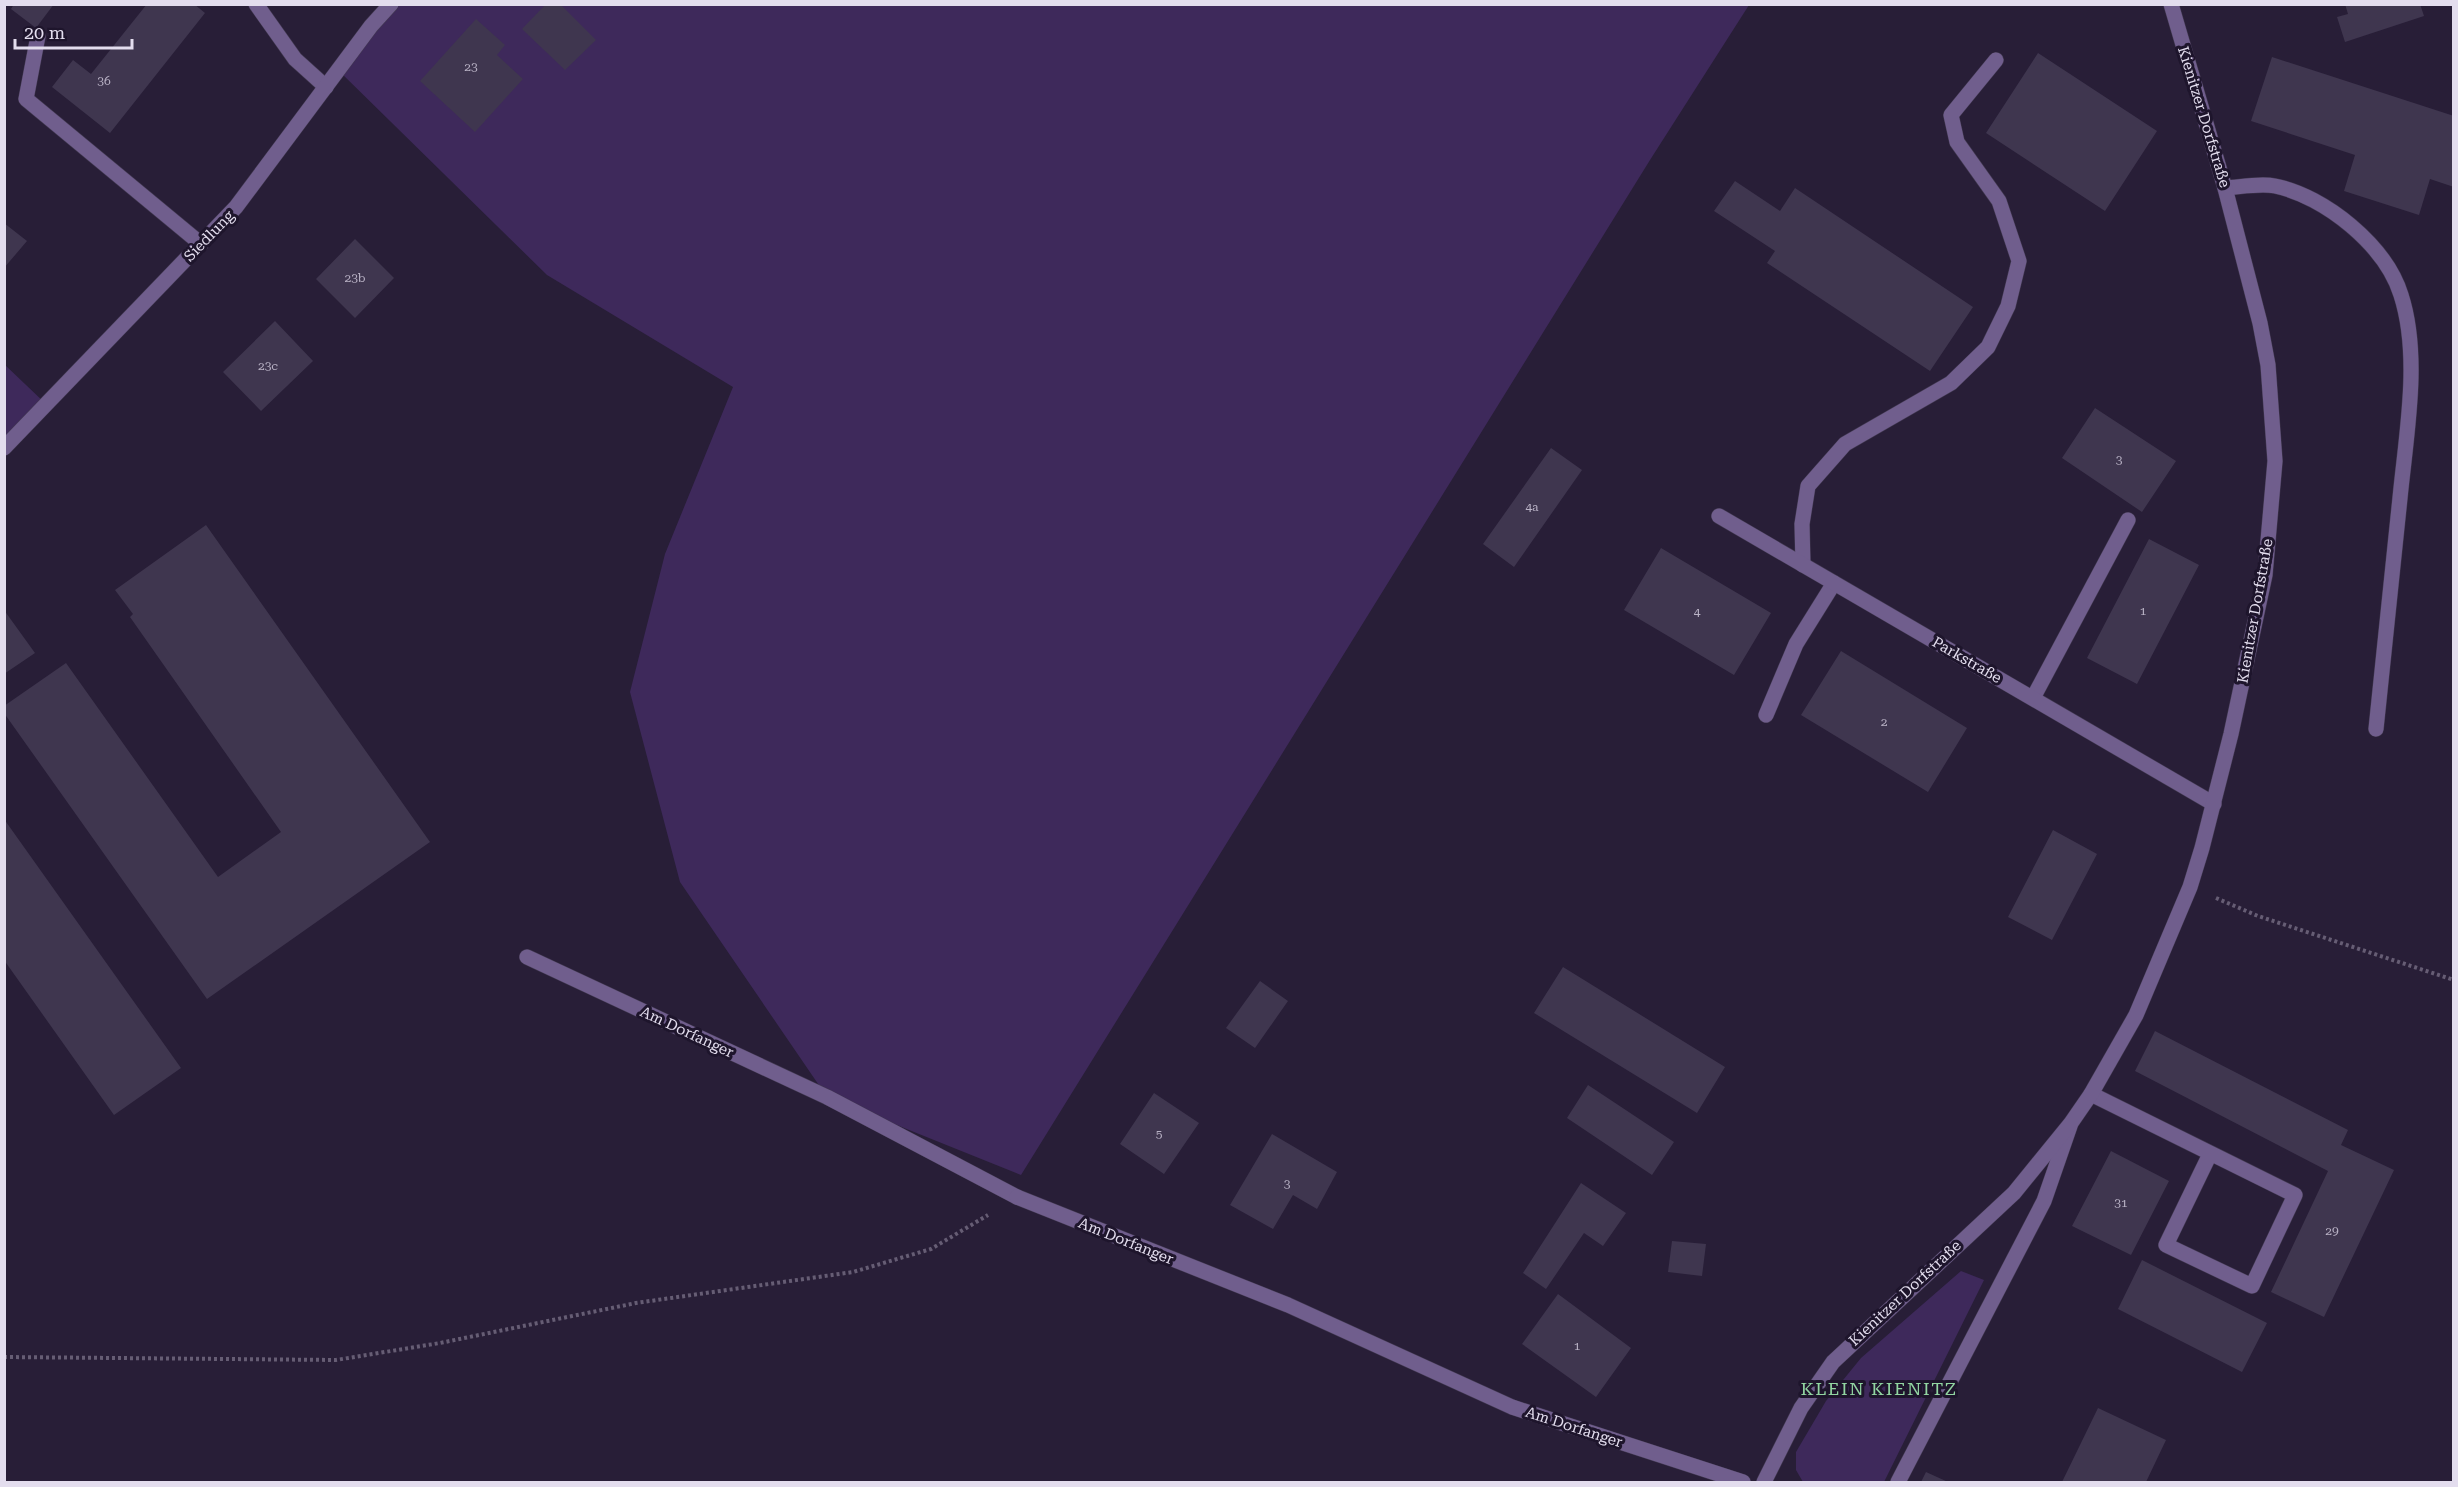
<svg xmlns="http://www.w3.org/2000/svg" width="2458" height="1487" font-family="'Roboto Serif',serif">
<style>
.green{fill:#3e295b}
.building{fill:#3f364f}
.lines{fill:none;stroke-linecap:round;stroke-linejoin:round}
.service-casing{stroke:#423951;stroke-width:16}
.minor-casing{stroke:#423951;stroke-width:16}
.tertiary-casing{stroke:#423951;stroke-width:16}
.path{stroke:#665d74;stroke-width:4;stroke-dasharray:3 3;stroke-linecap:butt}
.service{stroke:#705e8d;stroke-width:15}
.minor{stroke:#705e8d;stroke-width:15}
.tertiary{stroke:#705e8d;stroke-width:15}
.labels{text-anchor:middle;stroke-width:6;stroke-linejoin:round;paint-order:stroke}
.number-label{font-size:12px;fill:#bab3c6}
.street-label{font-size:15px;fill:#e3ddee;stroke:#1e152c}
.quarter-label{font-size:18px;letter-spacing:1.5px;fill:#92d6a2;stroke:#1e152c}
</style>
<rect width="100%" height="100%" fill="#281e37"/>
<path class="green" d="M391,4L1749,5L1650,160L1021,1175L827,1097L680,882L630,692L665,554L733,387L547,275L338,70Z
M4,364L47,405L4,448Z
M1961,1271L1984,1280L1884,1482H1803L1796,1470V1452L1826,1401L1861,1358Z"/>
<path class="building" d="M14,4H54L36,28L11,9Z
M147,4H194L205,13L110,133L52,87L73,60L91,74Z
M546,4H560L596,40L565,70L522,29Z
M2345,4H2420L2424,16L2345,42L2337,17L2348,14Z
M476,19L505,45L497,55L523,79L475,132L420,81Z
M2038,53L2157,131L2105,211L1986,133Z
M2272,57L2454,116V187L2430,179L2419,215L2344,191L2355,155L2251,121Z
M1735,181L1780,211L1795,188L1973,307L1930,371L1767,263L1775,251L1714,211Z
M4,223L27,241L4,268Z
M355,239L394,278L355,318L316,279Z
M275,321L313,361L261,411L223,372Z
M2095,408L2176,461L2142,512L2062,458Z
M1551,448L1582,470L1514,567L1483,544Z
M206,525L430,842L207,999L4,713V706L66,663L218,877L281,832L130,617L133,614L115,590Z
M2149,539L2199,565L2137,684L2087,658Z
M1661,548L1771,613L1734,675L1624,610Z
M4,610L35,653L4,674Z
M1841,651L1967,728L1928,792L1801,715Z
M4,819L181,1068L114,1115L4,960Z
M2053,830L2097,854L2052,940L2008,917Z
M1563,967L1725,1067L1697,1113L1534,1013Z
M1260,981L1288,1001L1255,1048L1226,1028Z
M2155,1031L2348,1130L2341,1145L2394,1170L2324,1317L2271,1292L2328,1171L2135,1071Z
M1588,1085L1674,1142L1652,1175L1567,1118Z
M1154,1093L1199,1123L1164,1174L1120,1144Z
M1272,1134L1337,1172L1317,1209L1293,1195L1273,1229L1230,1205Z
M2111,1151L2169,1181L2131,1255L2072,1226Z
M1581,1183L1626,1213L1603,1246L1584,1233L1546,1289L1523,1273Z
M1672,1241L1706,1244L1702,1276L1668,1272Z
M2142,1260L2267,1323L2242,1372L2118,1309Z
M1558,1294L1631,1348L1596,1397L1522,1344Z
M2098,1408L2166,1440L2146,1482H2062Z
M1926,1472L1948,1482H1921Z"/>
<g class="lines">
<defs>
<path id="service" d="M256,4L295,59L326,87
M38,36L26,99L201,244
M2225,188C2241,187 2260,183 2275,186C2325,196 2386,246 2401,295C2421,357 2406,435 2400,498C2392,575 2384,652 2376,729
M1803,565L1802,524L1808,486L1845,444L1951,383L1988,347L2008,306L2019,261L1999,201L1957,142L1951,115L1996,60
M2033,698L2128,520
M1766,715L1796,644L1834,583
M527,957L827,1097L1017,1197
M2091,1094L2295,1195L2252,1286L2166,1245L2210,1154"/>
<path id="minor" d="M4,448L236,207L371,26L391,4
M1719,516L2214,804
M1017,1197L1288,1305L1512,1407L1743,1482
M1898,1482L2044,1201L2070,1126"/>
<path id="tertiary" d="M1764,1482L1801,1408L1833,1362L2014,1193L2071,1123L2091,1094L2136,1015L2190,887L2202,848L2231,734L2265,575L2275,461L2268,365L2260,323L2225,188L2171,4"/>
</defs>
<use href="#service" class="service-casing"/>
<use href="#minor" class="minor-casing"/>
<use href="#tertiary" class="tertiary-casing"/>
<path class="path" d="M2216,898L2258,916L2454,980
M4,1357L336,1360L440,1343L636,1303L853,1272L931,1249L988,1215"/>
<use href="#service" class="service"/>
<use href="#minor" class="minor"/>
<use href="#tertiary" class="tertiary"/>
</g>
<g class="labels">
<g class="number-label">
<text x="471" y="71">23</text>
<text x="104" y="85">36</text>
<text x="355" y="282">23b</text>
<text x="268" y="370">23c</text>
<text x="2119" y="464">3</text>
<text x="1532" y="511">4a</text>
<text x="2143" y="615">1</text>
<text x="1697" y="616">4</text>
<text x="1884" y="726">2</text>
<text x="1159" y="1138">5</text>
<text x="1287" y="1188">3</text>
<text x="2121" y="1207">31</text>
<text x="2332" y="1235">29</text>
<text x="1577" y="1350">1</text>
</g>
<g class="street-label">
<text transform="translate(2204 117) rotate(73)" y="5">Kienitzer Dorfstraße</text>
<text transform="translate(209 236) rotate(-46)" y="5">Siedlung</text>
<text transform="translate(2255 611) rotate(-80)" y="5">Kienitzer Dorfstraße</text>
<text transform="translate(1967 660) rotate(30)" y="5">Parkstraße</text>
<text transform="translate(687 1032) rotate(25)" y="5">Am Dorfanger</text>
<text transform="translate(1126 1241) rotate(22)" y="5">Am Dorfanger</text>
<text transform="translate(1905 1293) rotate(-43)" y="5">Kienitzer Dorfstraße</text>
<text transform="translate(1574 1427) rotate(18)" y="5">Am Dorfanger</text>
</g>
<g class="quarter-label">
<text x="1879" y="1395">KLEIN KIENITZ</text>
</g>
</g>
<rect width="2458" height="1487" fill="none" stroke="#e3ddee" stroke-width="12"/>
<path d="M15 39v9h117v-9" fill="none" stroke="#e3ddee" stroke-width="3"/>
<text x="24" y="39" font-size="18" fill="#e3ddee" stroke="#1e152c" stroke-width="4.5" paint-order="stroke">20 m</text>
</svg>
